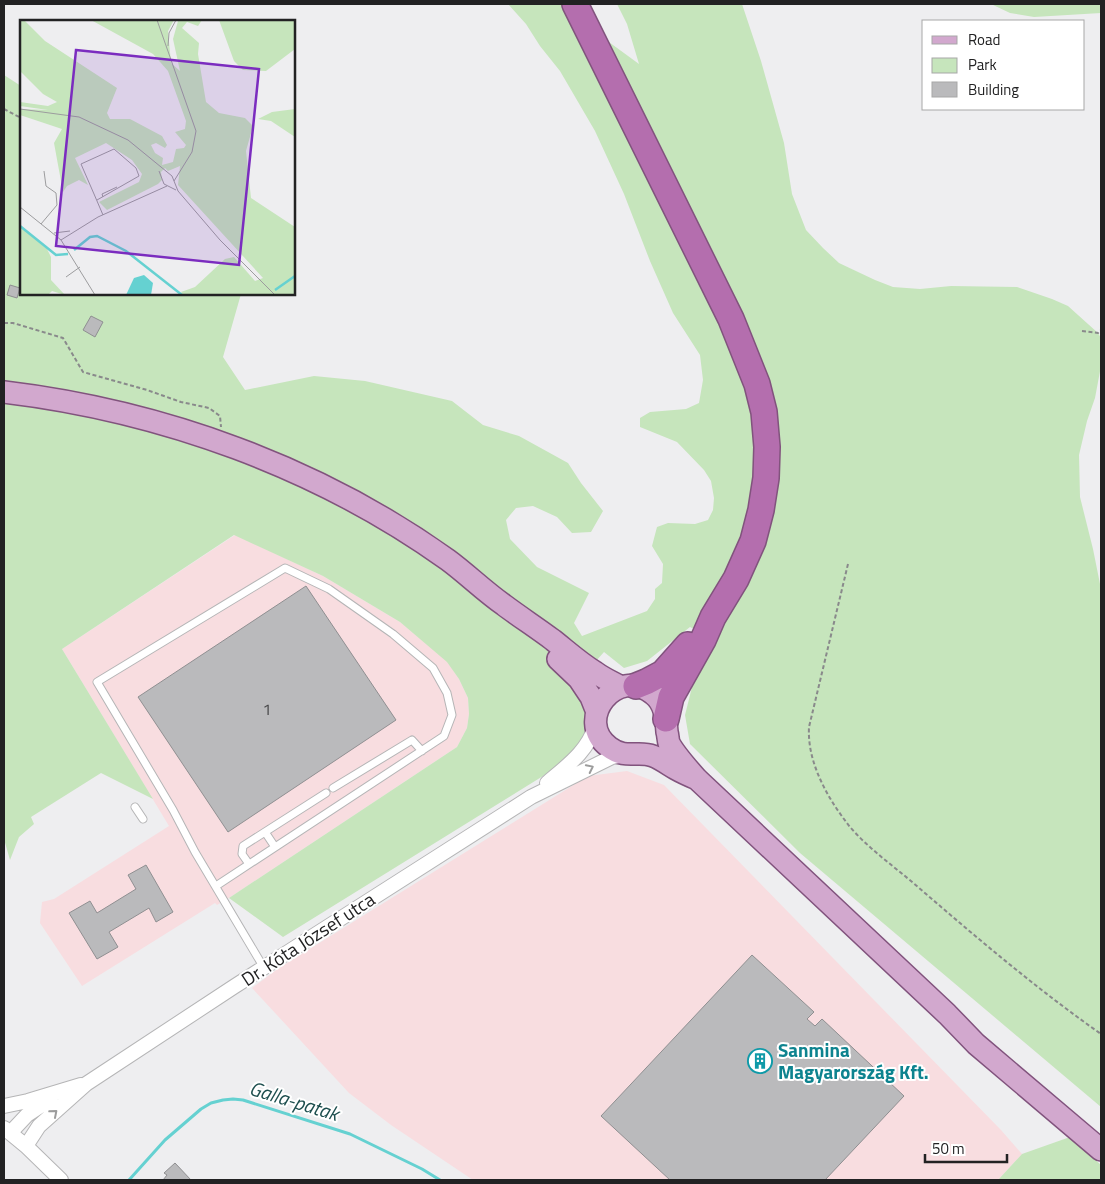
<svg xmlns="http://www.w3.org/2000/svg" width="1105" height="1184" font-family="'Titillium Web',sans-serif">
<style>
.industrial{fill:#f8dde0}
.green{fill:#c6e5bc}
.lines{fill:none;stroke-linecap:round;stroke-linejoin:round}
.stream{stroke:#65d1d1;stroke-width:3}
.building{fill:#bababc;stroke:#8f8f91}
.lane-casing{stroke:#b5b5b6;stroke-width:9}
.street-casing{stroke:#b5b5b6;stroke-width:16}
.primary-casing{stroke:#81537d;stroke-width:24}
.highway-casing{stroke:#81537d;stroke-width:28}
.path{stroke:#89898b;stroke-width:2;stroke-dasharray:4 2.5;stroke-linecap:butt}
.lane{stroke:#fff;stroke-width:7}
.street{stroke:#fff;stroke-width:14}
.primary{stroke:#d2a8ce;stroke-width:21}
.highway{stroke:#b46eae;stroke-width:25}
.oneway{stroke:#9c9c9c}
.labels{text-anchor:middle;stroke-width:4;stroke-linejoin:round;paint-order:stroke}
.number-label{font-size:16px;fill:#484849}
.street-label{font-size:19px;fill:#222223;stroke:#fff}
.culture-label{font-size:19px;font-weight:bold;fill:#0d838f;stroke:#fff;text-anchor:start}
.water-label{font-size:20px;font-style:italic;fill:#1d4e4e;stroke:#fff}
.inset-river{fill:none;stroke:#65d1d1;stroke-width:2.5}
.inset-road{fill:none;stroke:#9c9c9e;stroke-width:1}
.view{fill:#7b2cbf;fill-opacity:0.15;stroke:#7b2cbf;stroke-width:2.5}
.inset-edge{fill:none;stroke:#222223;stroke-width:2.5}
</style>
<rect width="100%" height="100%" fill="#eeeef0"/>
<path class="industrial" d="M235,535L323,576L400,622L447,661L459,679L468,698L469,714L467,728L457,747L229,898L217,905L215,903L82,986L40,923L42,902L54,899L169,826L62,649Z
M627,771L664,785L1001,1130L1022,1154L998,1180H473L391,1125L349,1093L252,988L279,968L588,776Z"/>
<path class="green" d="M508,4H569L576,18L639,64L627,24L617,4H742L761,61L784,143L792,194L806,230L823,248L839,263L875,280L893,287L920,289L951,286L1017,287L1052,299L1068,306L1098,333L1101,338V366L1095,398L1087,421L1079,455L1080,497L1093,549L1101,589V1107L800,853L690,744L685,715L692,687L712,638L690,627L647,661L624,668L604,652L580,679L593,725L575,753L543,776L283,937L229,898L457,747L467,728L469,714L468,698L459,679L447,662L400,622L323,576L234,535L62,649L153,799L101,773L31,817L34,824L19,837L10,860L4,839V75L21,86V294H241L223,357L245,390L314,376L365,381L452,401L483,425L519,436L568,463L581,483L603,511L591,532L572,533L557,517L533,506L516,508L506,520L510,539L537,567L589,593L574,623L582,636L647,611L655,599V589L662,583L663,564L652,546L657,527L668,523L695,524L708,520L713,510L714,498L711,481L704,470L677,442L640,427V418L650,412L686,409L699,403L703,380L700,355L673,313L650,261L624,194L595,131L560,71L540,46L526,24Z
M991,4H1101V13L1034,17L1010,13Z
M1070,1137L1101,1165V1180H998L1022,1154Z"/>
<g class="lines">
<path class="stream" d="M129,1180L165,1140L201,1109L211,1103L223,1100L233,1099L243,1100L350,1134L422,1169L440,1180"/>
</g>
<path class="building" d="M10,285L20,288L17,298L7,295Z
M91,316L103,322L95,337L83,330Z
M306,586L396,720L228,832L138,697Z
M146,865L173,912L156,922L149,908L109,932L118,947L97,959L69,913L90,901L97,913L136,889L128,875Z
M752,955L814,1012L807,1019L815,1026L822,1019L904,1096L825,1180H670L601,1116Z
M175,1163L191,1180H163L167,1175L164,1173Z"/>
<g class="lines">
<defs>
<path id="lane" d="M333,788L412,740L422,751
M135,807L143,819
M265,832L275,847
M249,864L242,854L243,846L326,793
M216,886L444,736L452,715L447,693L433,668L393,634L329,589L285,568L97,682L173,810L195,852L264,968"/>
<path id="street" d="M547,783C568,765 587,752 596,725
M4,1106L28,1101L81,1085
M4,1128L26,1146L61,1180
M11,1132L27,1115L51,1099
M26,1146L39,1126L86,1084L235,986L531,797L612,757L625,755"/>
<path id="primary" d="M4,392C162,411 318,467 448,560C467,574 484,591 504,605C520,617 537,628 553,640C567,651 580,663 595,672C603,678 612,682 621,687
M558,659L579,679L591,697L597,712
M697,779C690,776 683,773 676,769C669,765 661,759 653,756C638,750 626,760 609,747C573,720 617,664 653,694C665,703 666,718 667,732C668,735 668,740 669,743C674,753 689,770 697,779L947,1014L976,1044L1101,1150"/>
<path id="highway" d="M575,4L731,319L757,384L764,412L767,447L766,478L761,510L753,541L736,579L713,617L703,640L671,697L666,719
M636,686L646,682L663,673L688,645"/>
</defs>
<use href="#lane" class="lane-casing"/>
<use href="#street" class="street-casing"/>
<use href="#primary" class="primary-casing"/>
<use href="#highway" class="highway-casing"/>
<path class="path" d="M4,109L21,118
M4,323H13L63,338L83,372L147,390L181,402L209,408L220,416L221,427
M1082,331L1098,333L1101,330
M848,564L809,727C807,763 828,799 850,827C870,850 895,867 918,887C977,938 1037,989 1101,1034"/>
<use href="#lane" class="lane"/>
<use href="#street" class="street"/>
<use href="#primary" class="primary"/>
<use href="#highway" class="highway"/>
</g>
<defs><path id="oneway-chevron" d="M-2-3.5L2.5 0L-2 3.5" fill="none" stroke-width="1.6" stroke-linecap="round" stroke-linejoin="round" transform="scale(1.25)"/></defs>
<g class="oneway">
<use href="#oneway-chevron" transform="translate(590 768) rotate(-26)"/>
<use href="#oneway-chevron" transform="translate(54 1113) rotate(-41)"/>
</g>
<defs>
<symbol id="building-ring" viewBox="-11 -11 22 22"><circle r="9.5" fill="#fff" stroke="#0f9aa8" stroke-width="1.5"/><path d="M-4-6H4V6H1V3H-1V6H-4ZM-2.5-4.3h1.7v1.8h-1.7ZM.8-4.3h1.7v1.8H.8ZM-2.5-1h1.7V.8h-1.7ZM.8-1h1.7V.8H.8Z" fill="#0f9aa8"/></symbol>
</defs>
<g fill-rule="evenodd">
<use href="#building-ring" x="746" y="1047" width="28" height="28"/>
</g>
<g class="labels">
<g class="number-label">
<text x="267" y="715">1</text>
</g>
<g class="street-label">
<text transform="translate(308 939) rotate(-33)" y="7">Dr. Kóta József utca</text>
</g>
<g class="culture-label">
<text x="778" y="1057">Sanmina<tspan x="778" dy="22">Magyarország Kft.</tspan></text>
</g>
<g class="water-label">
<text transform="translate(294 1101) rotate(17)" y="7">Galla-patak</text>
</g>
</g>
<g transform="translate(20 20)">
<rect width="275" height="275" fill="#eeeef0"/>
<path d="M0,0H4L25,21L97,68L87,93L90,99H110L142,116L147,125L145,128L136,123L131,125L135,133L143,138L142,145L153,142L156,129L164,128L166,125L155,112L165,109L166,101L148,51L133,34L71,0H154L148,11L151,43L160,51L153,19L158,1L182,0L178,6L167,2L162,8L179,23L178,34L186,82L199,93L225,98L233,106L226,131L231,178L275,207V275H163L161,272L175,267L205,239L214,237L235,261L243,258L158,165L160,146L148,151L145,148L141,152L142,160L138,164L87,190L79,182L119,162L122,154L112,140L86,123L55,138L68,165L59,160L47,166L43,172L34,123L42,109L0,95V89L28,90L0,86V82L28,86L37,82L23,74L0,51ZM199,0H275V29L246,51L223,50L214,41ZM275,89V117L251,101L238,99L252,92ZM0,206L27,229L31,237V260L45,275L32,271L28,275H0Z" fill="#c6e5bc"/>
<path d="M124,255L133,263L131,275H106L114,258Z" fill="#65d1d1"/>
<path class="inset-river" d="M0,206L36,235L48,234M54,230L70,217L77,216L106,231L162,275M255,270L275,256"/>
<path class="inset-road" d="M137,0L176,111L172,132L154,161M148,26L149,13L156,0M0,89L59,97L108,120L152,156L158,171L200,220L255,275M139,151L144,164L156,170M83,177L82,174L97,167M77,180L119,156L116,148L94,129L61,144L74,174L83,195M0,187L41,220L75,275M21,204L37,185L36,173L26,166L24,151M34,213L50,211M41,220L78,197L147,166M46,257L60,247"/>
<path class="view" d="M56,30L239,49L219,245L36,226Z"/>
<rect width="275" height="275" class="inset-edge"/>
</g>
<rect width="1105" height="1184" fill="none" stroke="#222223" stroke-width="10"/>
<rect x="922" y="20" width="162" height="90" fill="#ffffff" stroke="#a7a7a7"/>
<rect x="932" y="36" width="25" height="8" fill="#d2a8ce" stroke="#a7a7a7"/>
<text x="968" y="45" font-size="15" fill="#222223">Road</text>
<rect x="932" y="58" width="25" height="15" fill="#c6e5bc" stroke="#a7a7a7"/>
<text x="968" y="70" font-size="15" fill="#222223">Park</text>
<rect x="932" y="82" width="25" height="15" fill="#bababc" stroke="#a7a7a7"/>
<text x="968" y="95" font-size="15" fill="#222223">Building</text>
<path d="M925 1154v8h82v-8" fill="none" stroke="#222223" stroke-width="2.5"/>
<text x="932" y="1154" font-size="15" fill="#222223" stroke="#ffffff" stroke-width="4" paint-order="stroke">50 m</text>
</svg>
